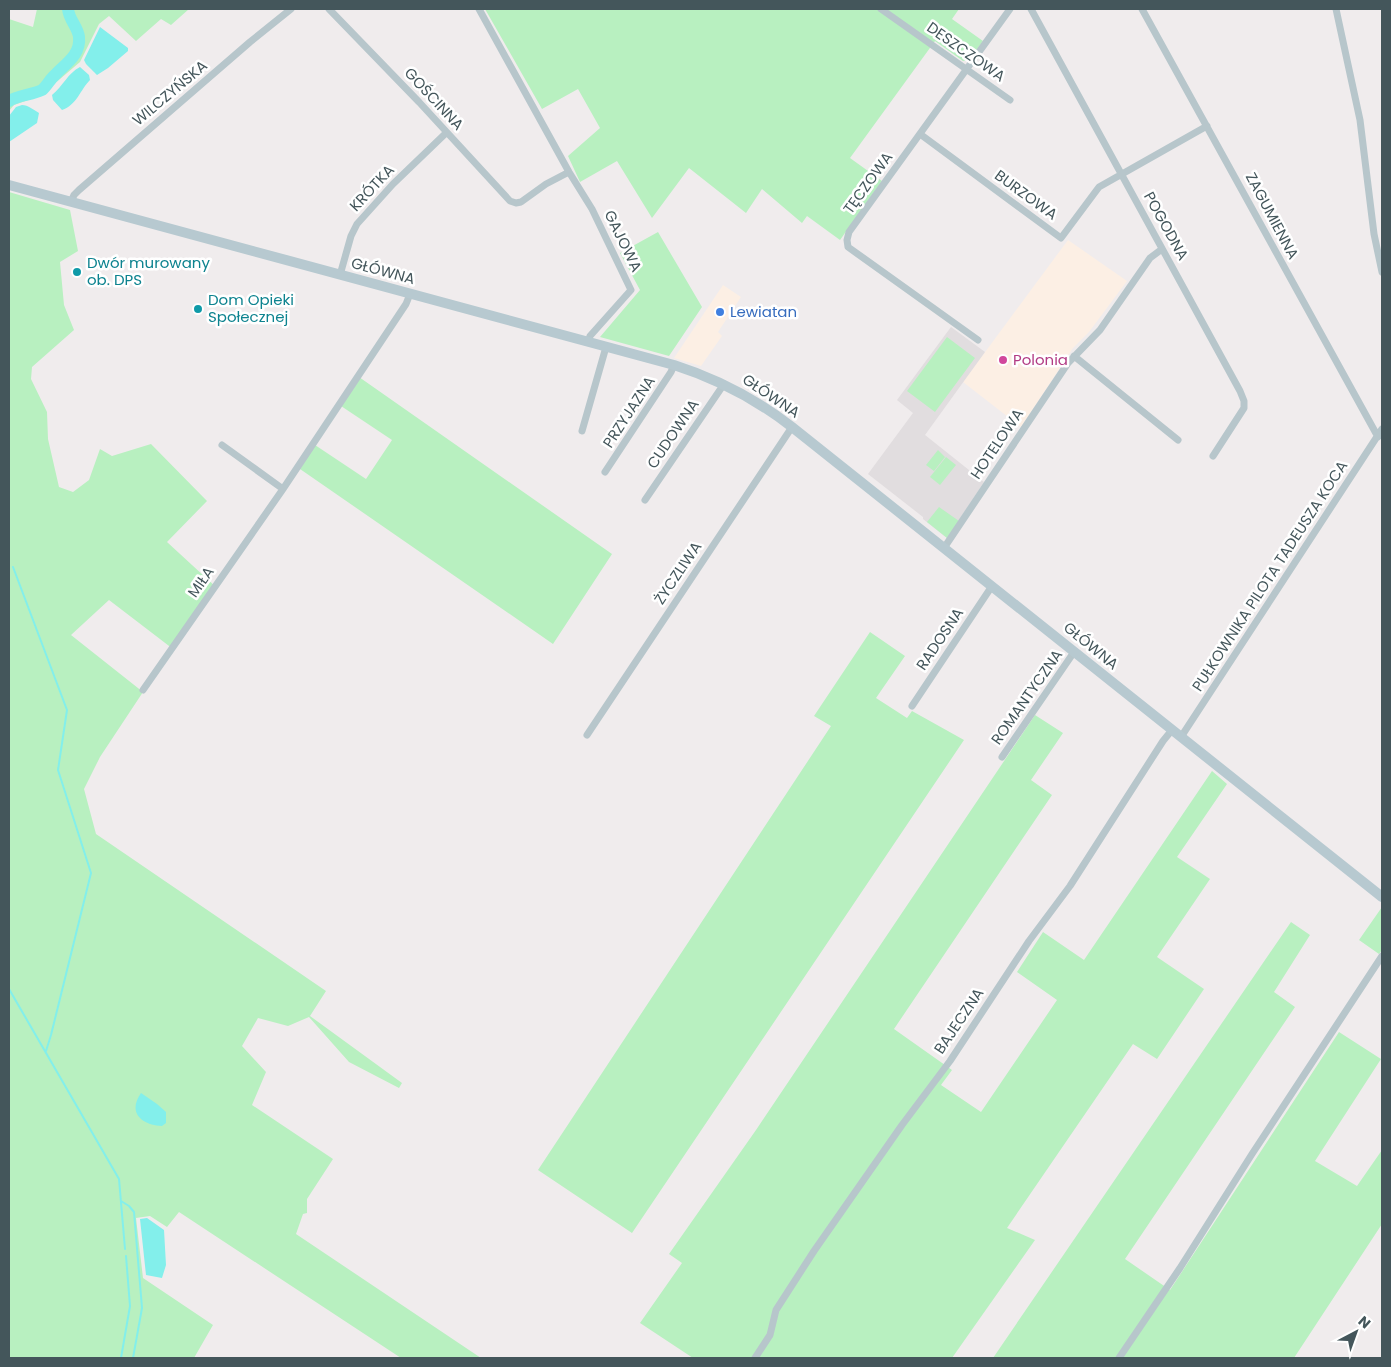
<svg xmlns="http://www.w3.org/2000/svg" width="1391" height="1367" font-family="Poppins,sans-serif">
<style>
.commercial{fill:#fcefe4}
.education{fill:#e1dddf}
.green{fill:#b8f0c0}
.water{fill:#83efeb}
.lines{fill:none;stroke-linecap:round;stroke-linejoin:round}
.stream{stroke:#83efeb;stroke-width:2}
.river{stroke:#83efeb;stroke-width:12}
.street{stroke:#b7c6cb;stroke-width:7}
.secondary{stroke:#b7c9d0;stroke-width:10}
.culture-dot{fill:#0f9aa8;stroke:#fff;stroke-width:2}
.shop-dot{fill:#3f7fe0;stroke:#fff;stroke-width:2}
.hotel-dot{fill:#d1479c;stroke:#fff;stroke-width:2}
.labels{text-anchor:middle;stroke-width:5;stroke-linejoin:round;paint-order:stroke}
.street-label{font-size:15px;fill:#44565b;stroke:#fff}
.culture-label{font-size:15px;fill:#0d838f;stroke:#fff;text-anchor:start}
.shop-label{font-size:15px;fill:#366cbe;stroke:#fff;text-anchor:start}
.hotel-label{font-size:15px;fill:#b23c85;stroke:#fff;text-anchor:start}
</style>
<rect width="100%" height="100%" fill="#f0eced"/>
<path class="commercial" d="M1068,240L1127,281L1089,332L1073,348L1021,427L963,382Z
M723,285L741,297L718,332L722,336L701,366L674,358Z"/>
<path class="education" d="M951,327L985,352L925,435L984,482L947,538L923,519V517L868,474L913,413L897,400Z"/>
<path class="green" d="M37,9H189L171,25L161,19L136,41L109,16L99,24L80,62L40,96L14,105L9,111V19L33,27Z
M485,9H810L813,10L814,9H959L952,19L983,41L969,60L963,61L935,41L850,158L882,181L840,240L807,216L802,223L762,189L746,213L689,168L652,218L617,161L580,182L568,156L600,128L578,89L542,109Z
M9,192L70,210L78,251L60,262L64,305L74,330L32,367L31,379L47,412L48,439L59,487L73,492L89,480L100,449L112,456L151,444L207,501L167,542L217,588L173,649L109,600L71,635L143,692L100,757L84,789L96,834L326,991L310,1016L402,1083L399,1088L349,1062L309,1017L288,1026L258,1018L242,1046L266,1072L252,1105L333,1159L307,1199V1213L303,1214L296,1234L481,1358H401L179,1212L167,1227L150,1216L136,1218L143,1278L213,1325L194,1358H9Z
M658,232L702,307L669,356L600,337L640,290L620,253Z
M947,337L975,358L935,412L907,391Z
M359,377L612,554L553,644L300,469L315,445L366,479L392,440L341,406Z
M938,450L945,457L934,471L926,465Z
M946,457L956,465L940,485L930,477Z
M939,507L959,521L947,538L927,522Z
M870,632L905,656L876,698L907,718L912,711L964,740L632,1233L538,1170L831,726L814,716Z
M1035,715L1063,733L1031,780L1052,795L894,1029L952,1070L941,1085L981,1112L1057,1000L1017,972L1043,932L1084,960L1212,771L1227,784L1177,857L1210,879L1157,957L1204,989L1157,1059L1133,1044L1007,1228L1035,1240L952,1358H693L640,1323L682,1263L669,1254L756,1130Z
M1382,907V950L1379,954L1359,940Z
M1291,922L1310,935L1274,992L1295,1007L1125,1259L1170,1290L1339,1032L1381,1059L1315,1161L1357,1186L1382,1150V1224L1294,1358H993Z"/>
<path class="water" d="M100,27L128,48V51L108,68L97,75L86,64L84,60Z
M80,67L89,75L90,80C80,90 77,105 62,110L53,100L52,95C63,86 68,73 80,67Z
M22,105C28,105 34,110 39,113L37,123L9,142V116L16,107Z
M141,1093L157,1104L166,1112V1123L162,1126C142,1125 127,1113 141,1093Z
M147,1218L164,1230L166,1265L162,1278L146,1275L140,1219Z"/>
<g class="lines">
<path class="stream" d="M13,567L67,710L58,770L91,873L51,1035L46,1051
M9,989L119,1179L125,1249
M121,1201L129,1206L134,1212L142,1308L133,1358
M121,1358L130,1306L126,1256"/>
<path class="river" d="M9,101C18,95 32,95 42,90C47,86 50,79 55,75C65,64 81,55 79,37C78,27 69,20 68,9"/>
<path class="street" d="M329,9L419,102L510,201L516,203L521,202L546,184L569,172
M479,9L569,172L592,209L631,290L590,336L588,342
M881,9L1010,100
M1031,9L1240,391L1244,401V408L1213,456
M1142,9L1378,437
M1336,9L1360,120L1374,234L1382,272
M920,134L1061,238L1099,187L1207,126
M71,202L74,195L79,190L250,42L291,9
M340,275L351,236L357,224L393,184L446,133
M978,340L848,247L847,240L849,232L1010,9
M1074,356L1178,440
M582,431L606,347
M222,445L283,489
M605,472L671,372L674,365
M645,500L724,384
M944,548L1068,363L1100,330L1150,258L1162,249
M143,690L283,489L406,304L410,294
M912,706L992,586
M587,735L792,427
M1181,737L1382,429
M1002,757L1074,652
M755,1358L770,1335L776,1310L814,1251L902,1125L950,1061L1029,941L1070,886L1163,741L1172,730
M1119,1358L1180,1268L1252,1154L1382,956"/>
<path class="secondary" d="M9,185L674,365C718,379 756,399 792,427L1382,897"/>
</g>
<g class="culture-dot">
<circle cx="77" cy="272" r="5"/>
<circle cx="198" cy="309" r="5"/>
</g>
<circle class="shop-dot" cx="720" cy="312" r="5"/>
<circle class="hotel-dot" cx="1003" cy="360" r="5"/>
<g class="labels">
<g class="street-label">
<text transform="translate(966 52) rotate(35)" y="5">DESZCZOWA</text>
<text transform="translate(170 93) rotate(-40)" y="5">WILCZYŃSKA</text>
<text transform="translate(434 99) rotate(47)" y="5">GOŚCINNA</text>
<text transform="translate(868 183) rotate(-54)" y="5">TĘCZOWA</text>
<text transform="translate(372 188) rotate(-47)" y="5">KRÓTKA</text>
<text transform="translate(1026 195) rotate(36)" y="5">BURZOWA</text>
<text transform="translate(1272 216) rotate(62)" y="5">ZAGUMIENNA</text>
<text transform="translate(1166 226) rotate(61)" y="5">POGODNA</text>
<text transform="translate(623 241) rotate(64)" y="5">GAJOWA</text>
<text transform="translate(383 271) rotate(15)" y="5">GŁÓWNA</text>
<text transform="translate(771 396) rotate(34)" y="5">GŁÓWNA</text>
<text transform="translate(629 412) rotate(-57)" y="5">PRZYJAZNA</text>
<text transform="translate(673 434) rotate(-56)" y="5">CUDOWNA</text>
<text transform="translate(997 444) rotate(-56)" y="5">HOTELOWA</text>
<text transform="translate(678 573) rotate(-56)" y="5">ŻYCZLIWA</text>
<text transform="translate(1270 576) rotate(-57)" y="5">PUŁKOWNIKA PILOTA TADEUSZA KOCA</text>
<text transform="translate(201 582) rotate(-55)" y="5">MIŁA</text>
<text transform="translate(940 639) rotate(-56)" y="5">RADOSNA</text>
<text transform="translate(1091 646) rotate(39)" y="5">GŁÓWNA</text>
<text transform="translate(1027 697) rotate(-55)" y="5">ROMANTYCZNA</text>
<text transform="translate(959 1021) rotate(-56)" y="5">BAJECZNA</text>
</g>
<g class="culture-label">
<text x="87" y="268">Dwór murowany<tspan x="87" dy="17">ob. DPS</tspan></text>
<text x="208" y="305">Dom Opieki<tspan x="208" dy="17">Społecznej</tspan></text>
</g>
<g class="shop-label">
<text x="730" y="317">Lewiatan</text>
</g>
<g class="hotel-label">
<text x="1013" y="365">Polonia</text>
</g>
</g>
<rect width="1391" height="1367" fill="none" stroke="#44565b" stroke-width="20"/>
<g transform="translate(1356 1332) rotate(41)" stroke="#ffffff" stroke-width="4" paint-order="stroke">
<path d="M0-4L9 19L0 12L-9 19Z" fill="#44565b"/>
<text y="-8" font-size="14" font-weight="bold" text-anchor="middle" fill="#44565b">N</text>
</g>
</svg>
